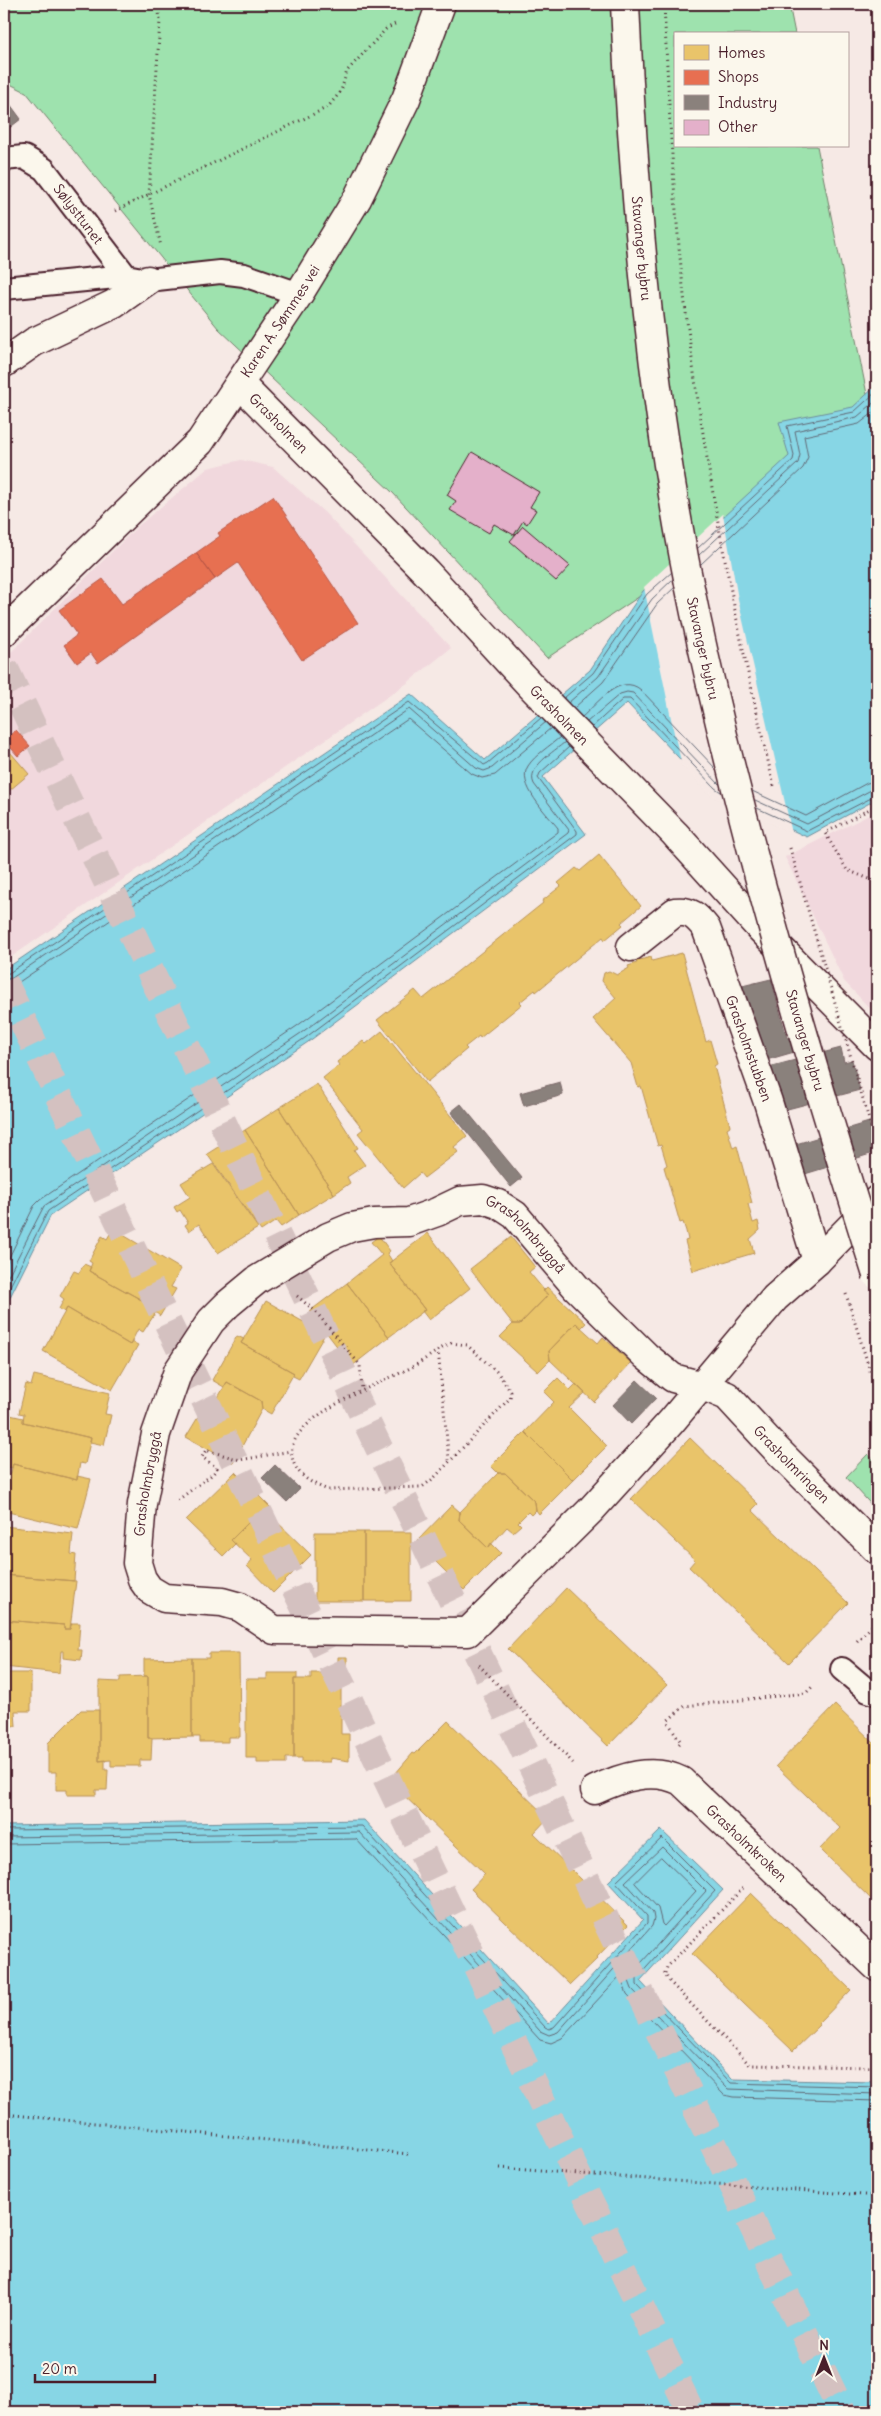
<svg xmlns="http://www.w3.org/2000/svg" width="881" height="2416" font-family="Delius,sans-serif">
<style>
.built{fill:#f1d8dd}
.green{fill:#9ee2ae;stroke:#74806c}
.water{fill:#87d6e5;stroke:#6f8d9b}
.pier{fill:#f6e9e5}
.homes{fill:#e9c46a;stroke:#b99257}
.shops{fill:#e76f51;stroke:#b85746}
.industry{fill:#8a817c;stroke:#776464}
.lines{fill:none;stroke-linecap:round;stroke-linejoin:round}
.shore{stroke:#626875;stroke-width:1}
.building{fill:#e4b0ca;stroke:#4a1f2b}
.highway-tunnel{stroke:#d4c1c0;stroke-width:28;stroke-dasharray:28 14;stroke-linecap:butt}
.lane-casing{stroke:#4a1f2b;stroke-width:26}
.street-casing{stroke:#4a1f2b;stroke-width:31}
.path{stroke:#4a1f2b;stroke-width:3;stroke-dasharray:1 4;stroke-linecap:butt}
.lane{stroke:#fbf7ec;stroke-width:22}
.street{stroke:#fbf7ec;stroke-width:28}
.secondary-bridge-casing{stroke:#4a1f2b;stroke-width:31;stroke-linecap:butt}
.path-bridge{stroke:#4a1f2b;stroke-width:3;stroke-dasharray:1 4;stroke-linecap:butt}
.secondary-bridge{stroke:#fbf7ec;stroke-width:28}
.labels{text-anchor:middle;stroke-width:5;stroke-linejoin:round;paint-order:stroke}
.street-label{font-size:14px;fill:#4a1f2b;stroke:#fbf7ec}
</style>
<rect width="100%" height="100%" fill="#f6e9e5"/>
<filter id="ink" filterUnits="userSpaceOnUse"><feTurbulence type="fractalNoise" baseFrequency=".02" numOctaves="2"/><feDisplacementMap in="SourceGraphic" scale="10" xChannelSelector="R" yChannelSelector="G"/><feConvolveMatrix kernelMatrix="1 2 1 2 8 2 1 2 1" color-interpolation-filters="sRGB"/></filter>
<g filter="url(#ink)">
<path class="built" d="M241,460L273,467L325,513L451,648L406,684L4,962V659L138,526L208,468Z
M877,811V1016L844,981L785,857Z"/>
<path class="green" d="M4,4H789L795,34H675V146H817L876,439L547,658L392,492L218,328L26,92L4,81Z
M868,1454L877,1464V1511L846,1477Z"/>
<path class="water" d="M877,385V799L807,837L712,793L627,703L543,777L586,834L308,1042L51,1215L4,1309V970L411,694L485,760L590,670L643,591L789,456L779,422L853,407Z
M364,1820L549,2024L643,1920L608,1882L661,1830L723,1890L640,1981L732,2079L877,2082V2412H4V1826Z"/>
<path class="pier" d="M723,514L738,599L792,833L711,795L682,765L674,733L644,587Z"/>
<path class="homes" d="M4,745L29,774L4,795Z
M599,855L641,906L621,923L623,925L605,940L603,937L536,992L535,990L520,1002L522,1004L480,1038L479,1036L465,1047L467,1049L427,1082L377,1020L415,990L423,999L543,903L542,901L561,886L558,883L576,868L580,871Z
M682,953L706,1042L710,1040L717,1064L714,1066L730,1126L727,1128L733,1148L737,1146L752,1203L748,1204L753,1223L758,1221L760,1230L750,1239L754,1253L693,1271L685,1241L688,1240L686,1231L683,1222L680,1223L664,1167L667,1165L661,1145L658,1146L641,1086L638,1087L631,1063L593,1019L616,998L602,981L604,973L609,971L617,975L629,968L628,966L637,963L636,961L651,957L652,961Z
M382,1031L467,1136L454,1147L458,1152L424,1178L420,1173L403,1188L358,1133L363,1129L323,1078L339,1065L337,1062L363,1041L366,1044Z
M317,1084L358,1148L354,1150L365,1165L347,1177L350,1183L334,1194L279,1108Z
M279,1108L334,1194L299,1215L245,1130Z
M245,1130L299,1215L281,1227L276,1221L261,1231L207,1154Z
M213,1164L258,1228L218,1253L199,1224L189,1231L185,1225L188,1223L180,1210L177,1212L174,1207L190,1197L181,1183Z
M113,1229L181,1269L171,1287L176,1289L160,1316L155,1312L158,1309L89,1271L92,1263L89,1261L102,1236L107,1239Z
M428,1233L470,1288L429,1320L422,1311L425,1310L389,1263Z
M379,1236L390,1251L387,1253L392,1261L389,1263L425,1310L389,1337L347,1283L382,1255L371,1242Z
M511,1237L535,1267L529,1272L548,1295L520,1324H513L470,1269Z
M84,1264L91,1267L89,1271L158,1309L143,1332L138,1329L130,1345L67,1308L65,1312L59,1309L64,1299L60,1296L74,1271L79,1273Z
M347,1283L389,1337L352,1366L310,1311Z
M547,1287L586,1323L581,1328L576,1323L549,1351L550,1360L538,1372L500,1337L513,1324H520L548,1295L543,1291Z
M266,1301L325,1334L299,1379L293,1376L294,1373L241,1343Z
M67,1308L130,1345L132,1342L138,1345L112,1390L43,1351Z
M576,1323L598,1343L603,1337L631,1363L594,1402L550,1360L549,1351Z
M237,1336L244,1339L241,1343L294,1373L271,1414L262,1409L261,1401L227,1382L224,1387L212,1380Z
M34,1375L110,1393L105,1414L111,1415L104,1445L90,1442L91,1438L23,1422L24,1414L19,1413L26,1384L31,1386Z
M558,1378L570,1390L576,1384L585,1393L569,1408L607,1446L573,1480L525,1432L554,1402L544,1392Z
M227,1382L261,1401L262,1409L233,1463L186,1437L206,1404L212,1408Z
M10,1415L23,1418V1422L91,1438L85,1464L80,1463L77,1480L13,1464L12,1468L4,1466V1425L7,1426Z
M525,1432L573,1480L539,1514L536,1510L535,1502L505,1473H498L491,1466Z
M690,1438L758,1504L752,1510L848,1603L789,1663L689,1567L695,1560L631,1499Z
M13,1464L77,1480V1476L91,1479L78,1529L4,1511V1501Z
M235,1472L271,1508L267,1512H259L231,1540L235,1544L223,1556L186,1520Z
M498,1473H505L535,1502L536,1510L531,1515L528,1512L518,1522L521,1525L513,1532L507,1527L488,1548L459,1520L460,1512Z
M452,1505L460,1512L459,1520L488,1548L491,1543L501,1553L464,1590L416,1542Z
M259,1512H267L311,1555L273,1593L247,1566L252,1560L231,1540Z
M4,1526L73,1534L71,1554L76,1555L74,1581L4,1575Z
M315,1532H364V1601H315Z
M364,1532H411V1601H364Z
M4,1575L76,1581L70,1629H64V1625L4,1620Z
M566,1588L667,1685L608,1746L508,1649Z
M4,1620L64,1625V1629H70L72,1623H80L78,1650H82L81,1660L63,1658V1651H61L59,1673L4,1667Z
M209,1653H239L240,1737H228V1742H200V1737H192V1658H209Z
M338,1657H347V1676H341V1734H349V1761L330,1758V1762H302V1758H294V1679H311V1673H338Z
M192,1658V1737L148,1738V1676H144V1659Z
M4,1673H31V1711H15L16,1726L4,1725Z
M267,1673H297V1679H294V1758H286V1763H257V1758H246V1679H267Z
M148,1676V1738H152L151,1760H140V1766H111V1760L99,1761V1681L120,1682V1677Z
M835,1705L877,1746V1905L820,1849L840,1828L776,1766Z
M81,1710H99V1761L105,1760V1770H108L107,1790H96V1795H67V1790H56V1772H48V1743Z
M448,1721L548,1818L534,1833L628,1925L596,1958L597,1959L570,1985L471,1889L485,1874L389,1781L413,1753L415,1754Z
M751,1893L851,1990L818,2024L820,2025L793,2051L692,1954Z"/>
<path class="shops" d="M273,496L358,623L302,660L238,563L215,579L196,553L220,536L218,533Z
M196,553L215,579L98,663L91,653L77,663L64,645L77,635L59,610L103,579L122,604Z
M16,730L30,746L18,756L4,740Z"/>
<path class="industry" d="M4,96L21,119L4,132Z
M771,979L787,1038L818,1030L822,1044L763,1061L742,986Z
M841,1048L844,1062L852,1060L860,1090L776,1112L765,1068Z
M560,1082L563,1095L524,1106L520,1093Z
M461,1104L522,1178L511,1187L451,1112Z
M869,1122L877,1152L795,1177L786,1147Z
M637,1380L656,1398L631,1424L613,1405Z
M275,1465L300,1489L287,1502L262,1478Z"/>
<g class="lines">
<path class="shore" d="M698,548L793,460L794,455L787,426L854,412L877,391
M699,555L798,463L800,455L795,431L857,417L877,400
M701,564L803,468L808,457L804,436L859,424L877,410
M564,698L593,673L647,594L672,572
M568,703L598,677L652,599L673,579
M574,708L603,682L657,604L675,587
M582,717C597,704 620,672 641,690L716,769
M587,722L620,694L627,692L633,693L719,784
M592,727L623,699H630L715,788L721,792
M752,791L806,816L867,783L877,781
M755,800L807,824L871,790L877,789
M757,808L807,831L877,795
M4,974L9,973L409,702L484,765L488,763L541,718
M4,980L12,978L409,709L476,768L484,771L492,768L546,722
M4,988L16,984L408,719L472,774L482,778L495,775L551,728
M4,1268L34,1206L40,1200L297,1026L558,832V828C547,814 516,784 528,766C535,755 550,746 560,737
M4,1284L44,1206L301,1033L568,833L569,830L534,784C526,767 554,752 565,742
M4,1298L48,1211L305,1038L577,834V831L538,778L540,773L569,747
M4,1830L362,1826L545,2027L549,2029L554,2027L647,1923V1916L616,1882L662,1838L715,1891L637,1977V1985L731,2083L877,2087
M4,1837L359,1832L540,2031L549,2035L558,2032L652,1926L654,1919L653,1913L625,1882L662,1847L706,1891L632,1973L629,1981L632,1989L728,2089L877,2094
M4,1844L356,1839L540,2040L551,2043L562,2038L620,1976L627,1994L724,2095L733,2097L877,2101
M661,1857L696,1891L664,1926L662,1924L658,1908L635,1883Z"/>
</g>
<path class="building" d="M472,452L539,492L530,507L536,510L527,524L523,521L514,535L494,524L489,533L450,510L456,501L447,495Z
M523,526L570,566L556,581L510,541Z"/>
<g class="lines">
<path class="highway-tunnel" d="M4,667L842,2412
M4,982L691,2412"/>
<defs>
<g id="lane">
<path id="s1" d="M4,159L24,157L44,169L126,276L148,280L220,272L244,275L299,294"/>
<path d="M4,288L126,276"/>
<path d="M842,1669L868,1691L877,1694"/>
</g>
<g id="street">
<path d="M4,363L34,342L114,304L148,280"/>
<path id="s2" d="M240,384L426,572L530,685L675,834L759,927L877,1046"/>
<path id="s3" d="M4,632L200,442L299,294L357,199L406,99L441,4"/>
<path id="s4" d="M631,947L675,912C691,910 697,917 706,928L768,1102L817,1261"/>
<path id="s5" d="M877,1200L817,1261L775,1298L671,1422L590,1511L468,1632L274,1630L240,1607L222,1602L164,1598L149,1589L142,1579L137,1563L142,1504L156,1434L178,1371L211,1321L228,1304L257,1280L328,1237L352,1227L374,1223L409,1222L437,1212L460,1201L483,1199L498,1204L515,1215L576,1287L646,1356L673,1378L703,1386L727,1396L775,1448L877,1550"/>
<path id="s6" d="M595,1790C622,1777 653,1767 681,1781L877,1967"/>
</g>
</defs>
<use href="#lane" class="lane-casing"/>
<use href="#street" class="street-casing"/>
<path class="path" d="M158,4L160,20L149,195L161,246
M115,211L328,107L341,91L347,71L386,29L395,24
M877,805L825,833L847,870L877,882
M297,1296L315,1311L360,1365L362,1390
M451,1343L467,1345L498,1373L511,1392L510,1398L434,1478L422,1487L328,1490C311,1483 295,1475 292,1456C285,1417 385,1382 412,1367C425,1360 437,1350 451,1343Z
M438,1350L449,1460
M178,1500L213,1474L217,1468L202,1457L206,1450L240,1460L291,1451
M857,1641L877,1621
M479,1665L573,1763
M679,1744L681,1742L667,1721L685,1706L806,1693L814,1685
M743,1888L667,1967L665,1973L668,1980L750,2065L877,2067
M4,2114L409,2154
M500,2168L877,2196"/>
<use href="#lane" class="lane"/>
<use href="#street" class="street"/>
<defs>
<g id="secondary-bridge">
<path id="s7" d="M625,4C634,208 653,413 695,613C743,837 808,1057 877,1275"/>
</g>
</defs>
<use href="#secondary-bridge" class="secondary-bridge-casing"/>
<path class="path-bridge" d="M664,4C669,109 674,216 687,321C707,478 737,633 774,786
M790,848L877,1147
M846,1294L877,1393"/>
<use href="#secondary-bridge" class="secondary-bridge"/>
</g>
</g>
<g class="labels">
<g class="street-label">
<text dy="5" stroke="none"><textPath href="#s1" startOffset="100">Sølysttunet</textPath></text>
<text dy="5" stroke="none"><textPath href="#s7" startOffset="245">Stavanger bybru</textPath></text>
<text dy="5" stroke="none"><textPath href="#s3" startOffset="418">Karen A. Sømmes vei</textPath></text>
<text dy="5" stroke="none"><textPath href="#s2" startOffset="55">Grasholmen</textPath></text>
<text dy="5" stroke="none"><textPath href="#s7" startOffset="650">Stavanger bybru</textPath></text>
<text dy="5" stroke="none"><textPath href="#s2" startOffset="460">Grasholmen</textPath></text>
<text dy="5" stroke="none"><textPath href="#s7" startOffset="1055">Stavanger bybru</textPath></text>
<text dy="5" stroke="none"><textPath href="#s4" startOffset="221">Grasholmstubben</textPath></text>
<text dy="5" stroke="none"><textPath href="#s5" startOffset="1574">Grasholmbryggå</textPath></text>
<text dy="5" stroke="none"><textPath href="#s5" startOffset="1932">Grasholmringen</textPath></text>
<text dy="5" stroke="none"><textPath href="#s5" startOffset="1034">Grasholmbryggå</textPath></text>
<text dy="5" stroke="none"><textPath href="#s6" startOffset="180">Grasholmkroken</textPath></text>
</g>
</g>
<rect width="881" height="2416" fill="none" stroke="#fbf7ec" stroke-width="20"/>
<rect x="10" y="10" width="861" height="2396" fill="none" stroke="#4a1f2b" stroke-width="2" filter="url(#ink)"/>
<rect x="674" y="32" width="175" height="115" fill="#fbf7ec" stroke="#b4a19f"/>
<rect x="684" y="45" width="25" height="15" fill="#e9c46a" stroke="#b4a19f"/>
<text x="718" y="58" font-size="15" fill="#4a1f2b">Homes</text>
<rect x="684" y="70" width="25" height="15" fill="#e76f51" stroke="#b4a19f"/>
<text x="718" y="82" font-size="15" fill="#4a1f2b">Shops</text>
<rect x="684" y="95" width="25" height="15" fill="#8a817c" stroke="#b4a19f"/>
<text x="718" y="108" font-size="15" fill="#4a1f2b">Industry</text>
<rect x="684" y="120" width="25" height="15" fill="#e4b0ca" stroke="#b4a19f"/>
<text x="718" y="132" font-size="15" fill="#4a1f2b">Other</text>
<g transform="translate(824 2358)" stroke="#fbf7ec" stroke-width="4" paint-order="stroke">
<path d="M0-4L9 19L0 12L-9 19Z" fill="#4a1f2b"/>
<text y="-8" font-size="14" font-weight="bold" text-anchor="middle" fill="#4a1f2b">N</text>
</g>
<path d="M35 2374v8h120v-8" fill="none" stroke="#4a1f2b" stroke-width="2.5"/>
<text x="42" y="2374" font-size="15" fill="#4a1f2b" stroke="#fbf7ec" stroke-width="4" paint-order="stroke">20 m</text>
</svg>
